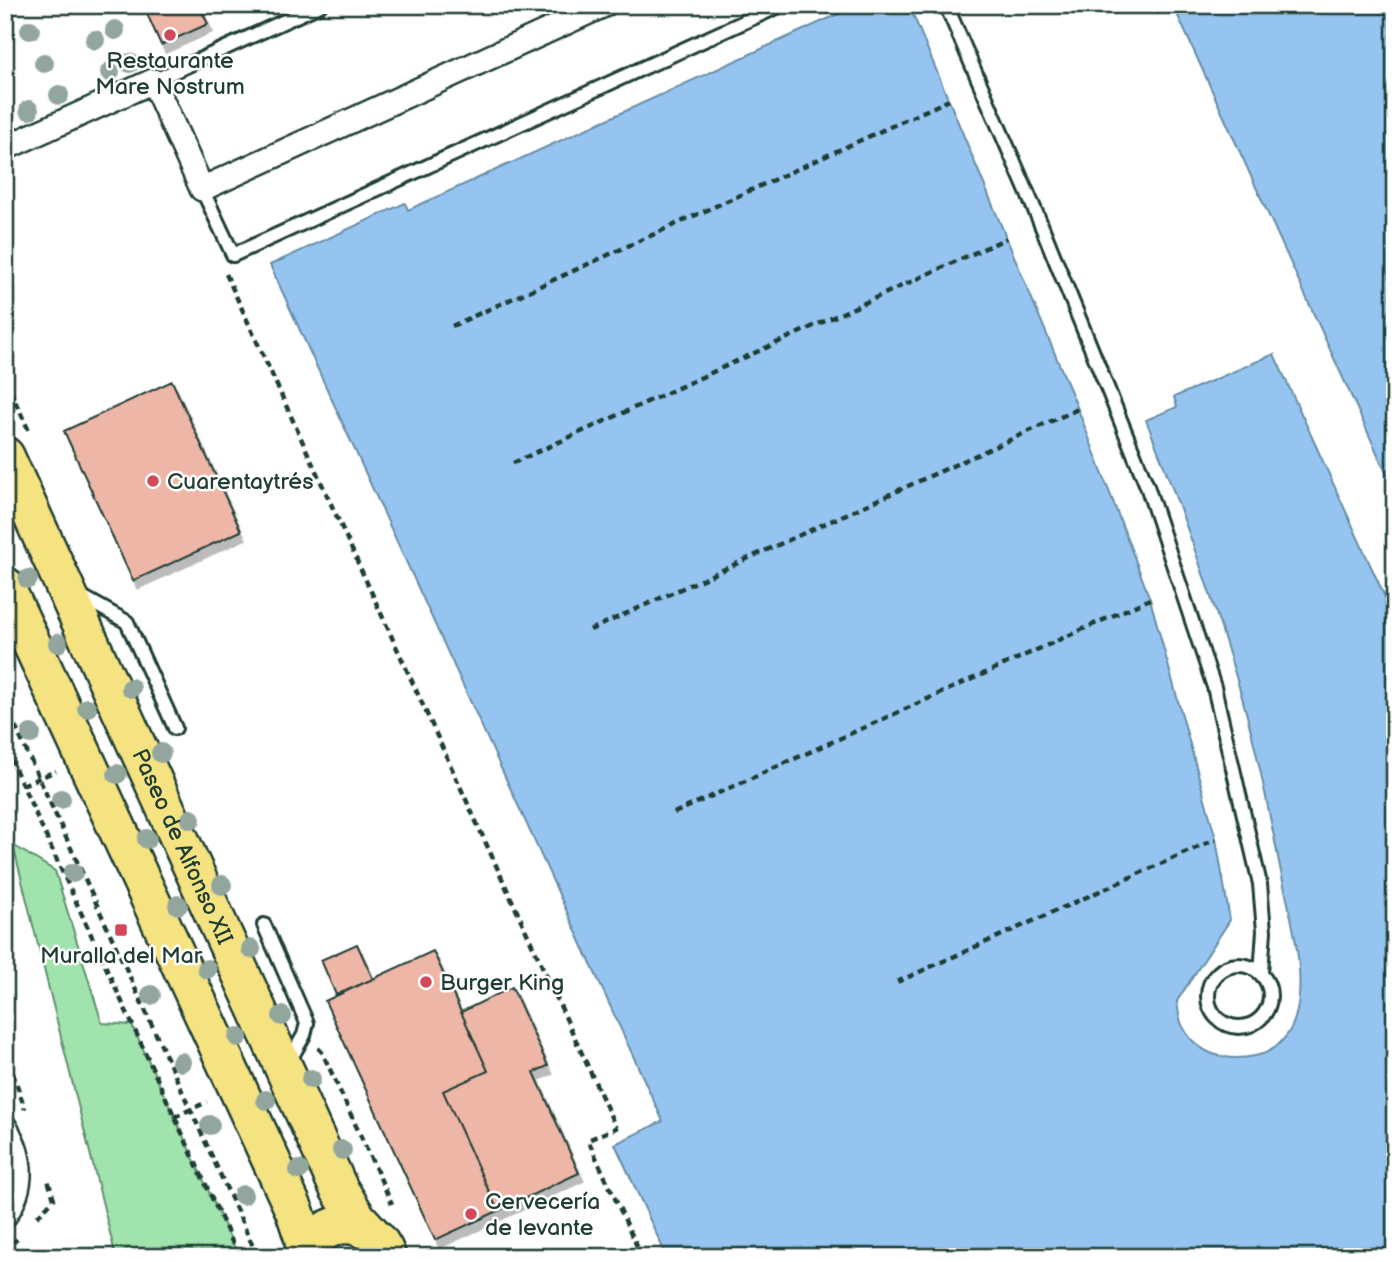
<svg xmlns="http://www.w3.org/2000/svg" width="1400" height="1262" font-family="'Balsamiq Sans',sans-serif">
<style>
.green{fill:#a0e3ad;stroke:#609070;stroke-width:2}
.water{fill:#95c4f0;stroke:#668ea5;stroke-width:2}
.building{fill:#eeb6a6;stroke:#1f3d34;stroke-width:2;filter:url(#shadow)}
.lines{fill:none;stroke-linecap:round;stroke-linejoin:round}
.service-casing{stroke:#1f3d34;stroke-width:18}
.minor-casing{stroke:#1f3d34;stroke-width:28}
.primary-casing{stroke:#1f3d34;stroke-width:42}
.path{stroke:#1f3d34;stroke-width:4.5;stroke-dasharray:7 5;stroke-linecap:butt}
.service{stroke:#fff;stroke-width:12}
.minor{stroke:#fff;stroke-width:23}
.primary{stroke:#f5e382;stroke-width:37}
.tree{fill:#92a69d}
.poi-dot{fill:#d1495b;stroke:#fff;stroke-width:2.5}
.labels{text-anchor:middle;stroke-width:5;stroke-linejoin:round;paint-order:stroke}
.poi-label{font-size:23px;fill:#1f3d34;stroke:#fff;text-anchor:start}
.street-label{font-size:23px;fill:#1f3d34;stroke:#fff}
</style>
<defs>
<filter id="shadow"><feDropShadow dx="4.5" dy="8" stdDeviation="0" flood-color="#0004"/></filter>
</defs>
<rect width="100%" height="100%" fill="#fff"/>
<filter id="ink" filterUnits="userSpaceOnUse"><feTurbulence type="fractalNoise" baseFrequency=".0143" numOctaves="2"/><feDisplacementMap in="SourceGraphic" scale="14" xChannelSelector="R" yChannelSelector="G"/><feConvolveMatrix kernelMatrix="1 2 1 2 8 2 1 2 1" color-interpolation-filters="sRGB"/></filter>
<g filter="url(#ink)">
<path class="green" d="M13,845L55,871L102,1023L132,1025L239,1257H116Z"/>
<path class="water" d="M858,5H909L1078,409L1150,599L1216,839L1230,920L1177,1001C1178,1009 1179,1020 1183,1027C1198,1055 1226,1062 1255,1056C1274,1053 1290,1036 1295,1018C1308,975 1290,915 1281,872C1268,807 1256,743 1237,680C1211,592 1180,505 1146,420L1177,407L1174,397L1274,354L1395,619V1257H667L615,1144L663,1121L270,265L405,203L408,210Z
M1173,5H1395V492Z"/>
<path class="building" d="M143,5H199L208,24L161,45Z
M172,381L241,531L133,581L64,431Z
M357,944L373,979L336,995L321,960Z
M433,951L488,1071L443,1091L498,1211L435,1240L325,1001Z
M512,987L548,1066L534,1072L579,1173L498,1211L443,1091L488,1071L461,1012Z"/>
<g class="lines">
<defs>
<path id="service" d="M946,5L1040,222L1147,486L1214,687L1260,884L1264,931L1261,973
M153,81L320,5
M202,189L233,255L781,5
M79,595L127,622L175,728
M264,925L307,1023L304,1035L288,1063
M1208 996a31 31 0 1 1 62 0a31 31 0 1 1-62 0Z"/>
<path id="minor" d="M5,148L153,81L202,189L604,5
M5,1127C22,1156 25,1186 5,1215"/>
<g id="primary">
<path id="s1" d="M5,456L339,1189L357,1218L370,1232"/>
<path d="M5,586L295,1212L304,1239L305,1257"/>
<path d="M306,1257C320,1214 372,1214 387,1257"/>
</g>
</defs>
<use href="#service" class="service-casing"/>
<use href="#minor" class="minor-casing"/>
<use href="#primary" class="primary-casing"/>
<path class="path" d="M226,274L616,1128L588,1140L642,1257
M452,326L949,100
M5,380L30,433
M513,463L1007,238
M590,630L1078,409
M5,704L258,1257
M5,747L239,1257
M22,785L56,771
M674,813L1150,599
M897,982L1216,839
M318,1048L322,1052L392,1204
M5,1050L25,1109
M174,1117L207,1102
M37,1217L54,1199L47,1177
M5,1251L17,1239"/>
<use href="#service" class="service"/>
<use href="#minor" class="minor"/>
<use href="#primary" class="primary"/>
</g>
<g class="tree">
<circle cx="30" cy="30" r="10"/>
<circle cx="115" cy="30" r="10"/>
<circle cx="95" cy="40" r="10"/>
<circle cx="44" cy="63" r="10"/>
<circle cx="130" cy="63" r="10"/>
<circle cx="110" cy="72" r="10"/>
<circle cx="59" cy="95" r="10"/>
<circle cx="29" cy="110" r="10"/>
<circle cx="28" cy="579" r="10"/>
<circle cx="58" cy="643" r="10"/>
<circle cx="131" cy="688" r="10"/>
<circle cx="87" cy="708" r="10"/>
<circle cx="31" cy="734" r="10"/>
<circle cx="161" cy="753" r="10"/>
<circle cx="117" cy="774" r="10"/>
<circle cx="61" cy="799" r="10"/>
<circle cx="191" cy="819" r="10"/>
<circle cx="147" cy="839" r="10"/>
<circle cx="73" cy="873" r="10"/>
<circle cx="222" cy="885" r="10"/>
<circle cx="178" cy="905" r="10"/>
<circle cx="251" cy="949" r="10"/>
<circle cx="207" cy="969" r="10"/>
<circle cx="151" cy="995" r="10"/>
<circle cx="282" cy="1016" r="10"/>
<circle cx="238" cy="1037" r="10"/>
<circle cx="181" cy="1062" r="10"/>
<circle cx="311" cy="1079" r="10"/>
<circle cx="266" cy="1100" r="10"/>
<circle cx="210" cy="1125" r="10"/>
<circle cx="342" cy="1150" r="10"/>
<circle cx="299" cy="1170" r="10"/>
<circle cx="243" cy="1195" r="10"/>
</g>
</g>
<g class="poi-dot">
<circle cx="170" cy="35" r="7"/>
<circle cx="153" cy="481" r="7"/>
<rect x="114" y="923" width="14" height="14" rx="3.5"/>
<circle cx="426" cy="982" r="7"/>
<circle cx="471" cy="1214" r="7"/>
</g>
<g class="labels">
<g class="poi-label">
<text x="170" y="68" text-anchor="middle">Restaurante<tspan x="170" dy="26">Mare Nostrum</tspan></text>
<text x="167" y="489">Cuarentaytrés</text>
<text x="121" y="963" text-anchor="middle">Muralla del Mar</text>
<text x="440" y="990">Burger King</text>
<text x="485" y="1209">Cervecería<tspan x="485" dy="26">de levante</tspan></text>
</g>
<g class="street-label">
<text dy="8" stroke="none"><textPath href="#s1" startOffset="429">Paseo de Alfonso XII</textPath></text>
</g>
</g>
<rect width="1400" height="1262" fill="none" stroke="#fff" stroke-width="28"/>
<rect x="14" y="14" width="1372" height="1234" fill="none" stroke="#1f3d34" stroke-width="2.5" filter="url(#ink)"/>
</svg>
